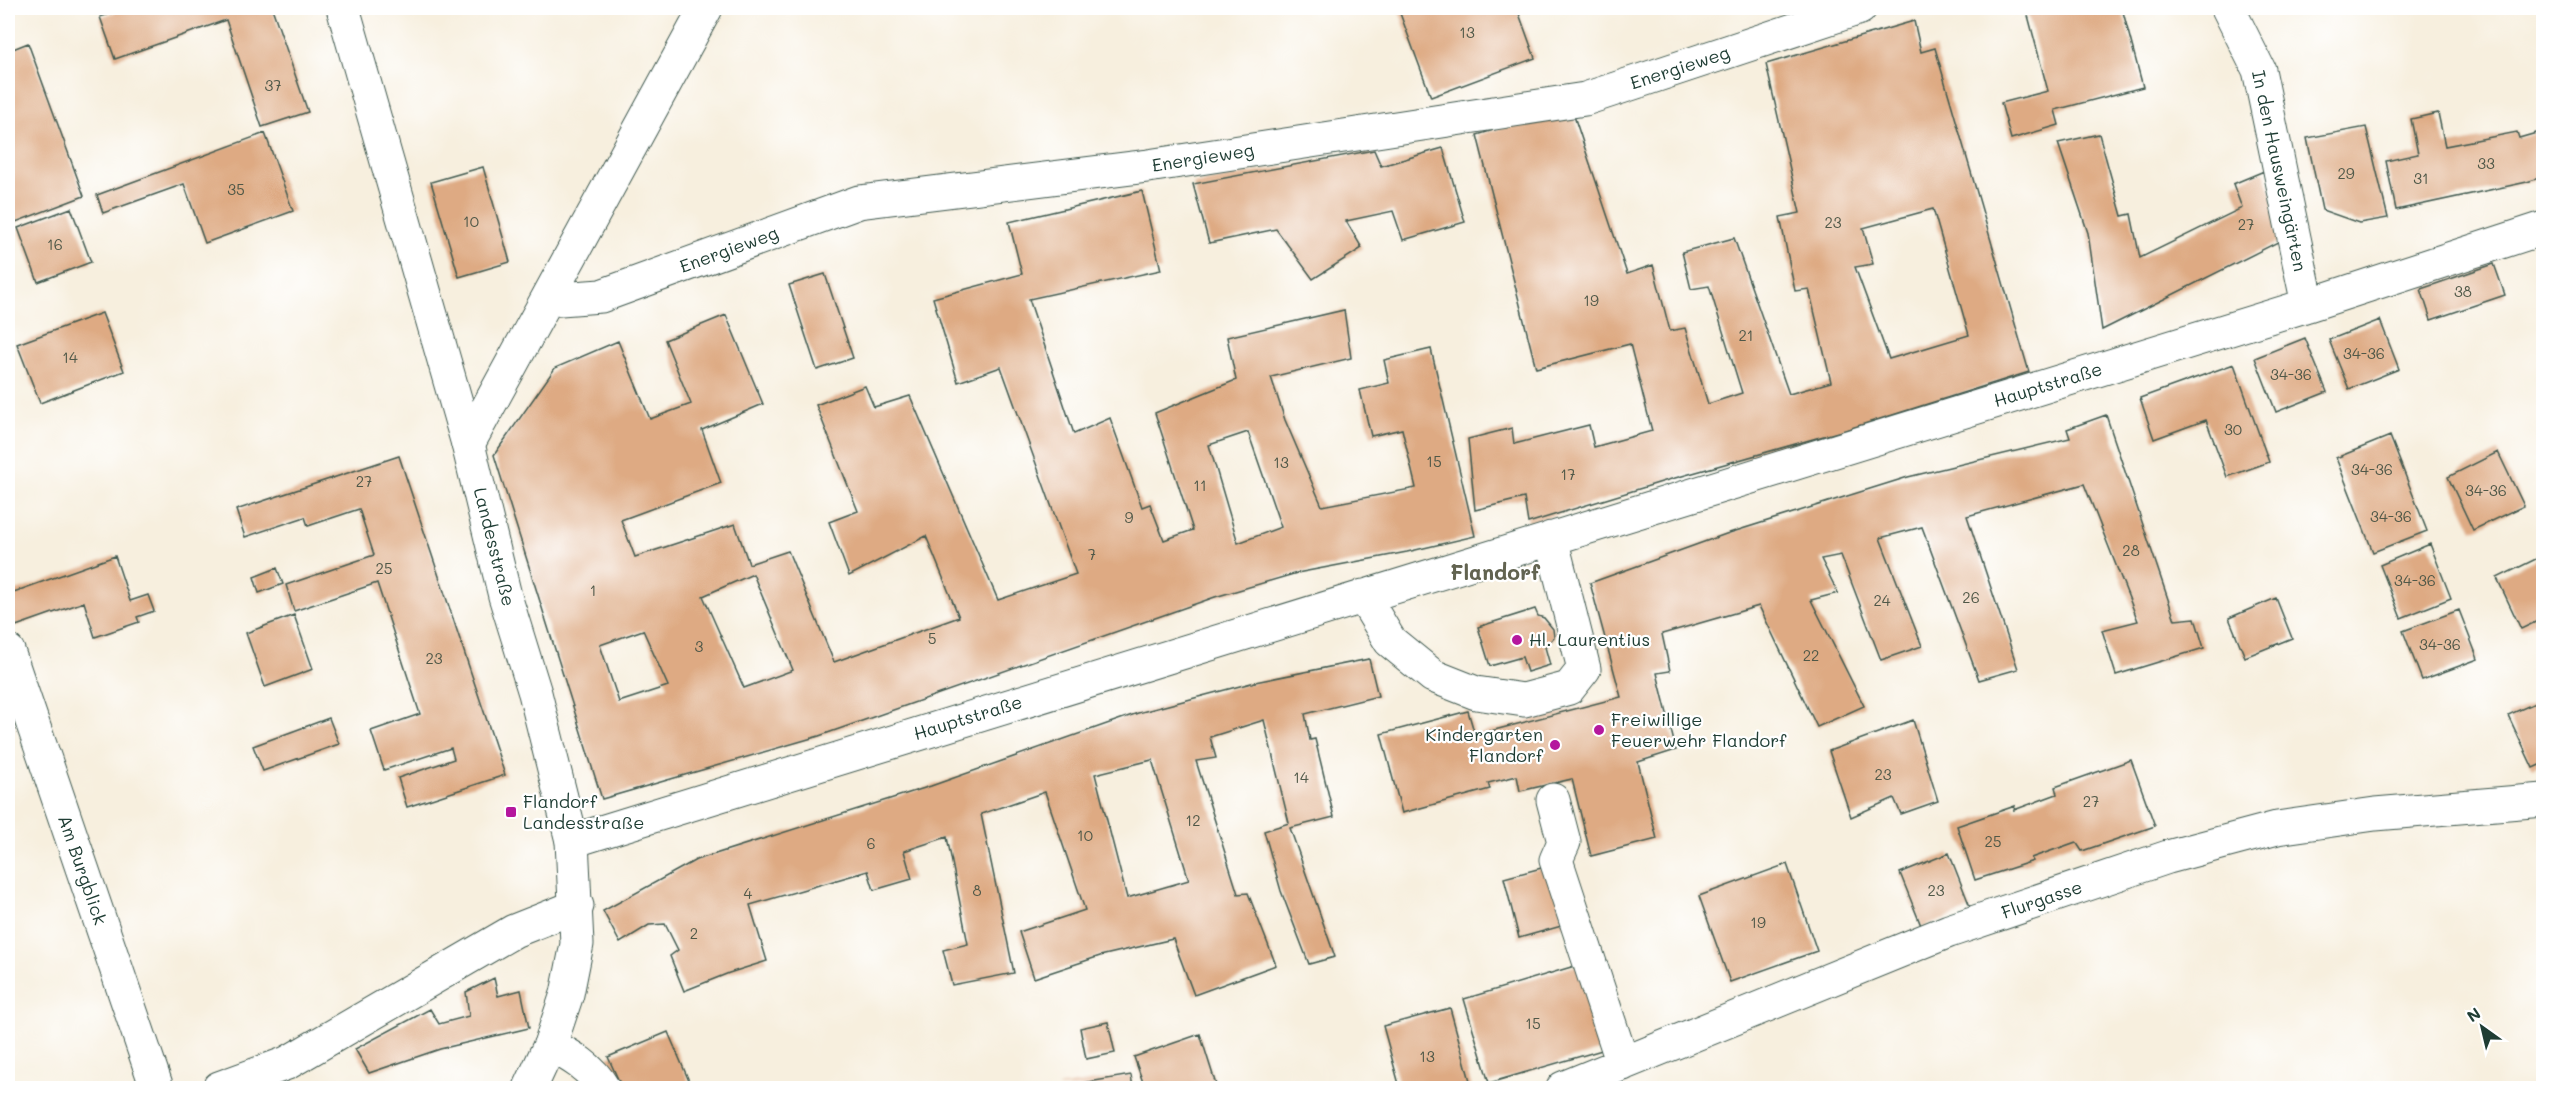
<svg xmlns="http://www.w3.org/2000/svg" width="2551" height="1096" font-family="Mali,sans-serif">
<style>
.building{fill:#deaa83;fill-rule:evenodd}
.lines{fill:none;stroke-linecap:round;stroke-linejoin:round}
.minor-casing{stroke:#3f584e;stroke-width:35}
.major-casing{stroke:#3f584e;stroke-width:35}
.minor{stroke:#fff;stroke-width:33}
.major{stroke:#fff;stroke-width:33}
.poi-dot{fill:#b5179e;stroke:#fff;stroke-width:2}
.labels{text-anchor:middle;stroke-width:4.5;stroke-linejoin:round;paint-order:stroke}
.number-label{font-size:15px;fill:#4f5848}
.street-label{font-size:18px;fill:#1f3d34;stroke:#fff}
.poi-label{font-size:18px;fill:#1f3d34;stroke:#fff;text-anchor:start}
.quarter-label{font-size:21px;font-weight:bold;fill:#626350;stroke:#fff}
</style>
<rect width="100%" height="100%" fill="#fff"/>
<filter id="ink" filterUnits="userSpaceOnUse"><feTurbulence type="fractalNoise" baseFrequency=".0167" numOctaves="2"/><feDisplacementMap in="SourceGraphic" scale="12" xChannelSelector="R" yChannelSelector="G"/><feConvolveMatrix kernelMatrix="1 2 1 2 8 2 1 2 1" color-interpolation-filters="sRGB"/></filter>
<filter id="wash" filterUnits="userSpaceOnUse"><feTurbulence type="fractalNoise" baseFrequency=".008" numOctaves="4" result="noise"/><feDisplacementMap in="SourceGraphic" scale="24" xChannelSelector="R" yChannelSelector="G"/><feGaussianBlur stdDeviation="1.35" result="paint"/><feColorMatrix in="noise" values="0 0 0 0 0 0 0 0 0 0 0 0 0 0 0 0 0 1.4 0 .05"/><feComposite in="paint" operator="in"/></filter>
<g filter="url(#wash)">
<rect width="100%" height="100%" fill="#f7efde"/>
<g id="blocks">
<path class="building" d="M127,8H272L308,112L262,127L226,20L115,59L100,17Z
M1398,8H1517L1535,58L1431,97Z
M2026,8H2122L2143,87L2055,110L2059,125L2011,139L2001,103L2048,91Z
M1914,21L1921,52L1935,48L2029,372L1845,430L1668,480L1528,523L1524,498L1475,510L1468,439L1512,428L1514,444L1589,425L1594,447L1652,431L1630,344L1536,368L1477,135L1571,107L1627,274L1653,265L1670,331L1685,328L1708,404L1742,393L1709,286L1691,289L1682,252L1734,238L1789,394L1831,382L1809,289L1795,291L1780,217L1800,213L1766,64ZM1933,209L1969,335L1889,359L1855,267L1873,264L1863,228Z
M28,43L84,196L8,225V51Z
M2438,113L2445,146L2517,132L2519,138L2540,132L2544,143V181L2542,177L2527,182L2396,210L2386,161L2418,154L2411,119Z
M2366,127L2388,218L2359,223L2322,210L2307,138Z
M265,133L293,211L205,243L184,184L103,213L97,195Z
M2099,134L2122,216L2131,214L2140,258L2242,208L2233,184L2264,171L2288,237L2102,330L2088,233L2058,143Z
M1443,148L1465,222L1403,240L1393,211L1346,221L1362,248L1313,279L1276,229L1209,243L1193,184L1374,150L1381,166Z
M483,167L510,262L459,277L431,182Z
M1142,191L1161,270L1029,299L1074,434L1110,418L1142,507L1150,504L1164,540L1193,530L1155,413L1236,380L1227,337L1344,310L1351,358L1271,377L1285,420L1322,506L1416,488L1402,429L1371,436L1360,390L1389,383L1384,360L1431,349L1475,536L1407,552L1297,573L1215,597L819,736L602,799L494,455L555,368L618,341L650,419L691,404L665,340L726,315L763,404L702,430L721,483L621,520L635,557L735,524L749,564L788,551L834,662L959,617L926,536L849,576L829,522L858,511L816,405L865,386L874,407L910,396L998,600L1076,574L1001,367L958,382L933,298L1022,274L1009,222ZM1248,432L1281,527L1238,543L1209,445ZM753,574L793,670L744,688L703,596ZM643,630L668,686L619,702L600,645Z
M71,208L91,262L38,282L18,228Z
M2494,264L2505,295L2431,320L2421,289Z
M825,274L853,358L817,370L789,285Z
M102,313L124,371L40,403L17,344Z
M2380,320L2399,369L2349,389L2329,340Z
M2305,338L2327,392L2276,412L2255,358Z
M2234,364L2269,462L2227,477L2206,420L2154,439L2140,398Z
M2106,415L2175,620L2195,618L2204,648L2116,675L2102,630L2138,621L2084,484L1967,516L2018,669L1979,680L1922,527L1880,538L1922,646L1881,660L1841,555L1821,559L1838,593L1811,600L1864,706L1817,727L1759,606L1662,634L1670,671L1657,673L1676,750L1638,762L1657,839L1591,856L1572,779L1520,791L1517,776L1488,783L1490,789L1402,813L1381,734L1468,711L1475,735L1621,697L1590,583L1726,534L1908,477L2070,438L2067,429Z
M2390,436L2427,531L2373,552L2336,458Z
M2498,452L2524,506L2473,530L2448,477Z
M399,456L505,775L407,807L398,778L454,759L451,748L384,770L371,731L420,714L377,583L294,611L286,585L374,555L359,509L308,526L305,517L245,537L236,510Z
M2430,544L2451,598L2401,618L2380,565Z
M2544,555V618L2521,629L2497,578Z
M115,556L130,601L148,595L154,611L137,617L139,622L95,637L84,602L16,626L8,602V594Z
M277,568L283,584L259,593L254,577Z
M2276,598L2292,638L2245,657L2229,618Z
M1535,609L1538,616L1544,618L1553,629L1554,637L1545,647L1550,665L1527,672L1522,657L1490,666L1478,627Z
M2459,610L2478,659L2422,680L2403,631Z
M294,615L313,669L265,687L246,633Z
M1369,659L1378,696L1305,714L1310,740L1315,739L1334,817L1290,828L1335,957L1309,964L1281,891L1264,831L1289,823L1264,720L1210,737L1216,758L1196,761L1238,894L1248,893L1276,965L1194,995L1173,939L1100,956L1034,978L1019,932L1085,910L1045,792L981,814L1014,973L952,985L943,950L968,944L947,837L904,851L912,879L874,890L868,871L750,905L767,961L729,973L684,991L670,956L678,950L665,924L649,925L620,943L603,911L696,860L931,786L1138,713L1255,682ZM1152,760L1189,880L1127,898L1095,774Z
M2544,699V763L2533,768L2508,715Z
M329,718L339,744L263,771L253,746Z
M1913,720L1938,801L1901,814L1894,798L1851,817L1829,751Z
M2131,760L2155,826L2082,851L2076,842L2031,858L2033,861L1975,880L1957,826L2015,806L2014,810L2057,794L2055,787Z
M1949,853L1971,909L1922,928L1900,873Z
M1787,864L1817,951L1730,982L1699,896Z
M1549,866L1565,925L1519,938L1504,878Z
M1578,965L1602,1050L1489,1083L1464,999Z
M494,978L498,996L521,990L529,1028L440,1049L369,1073L355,1049L430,1009L439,1024L469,1016L466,992Z
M1450,1008L1472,1088H1400L1383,1026Z
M1108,1022L1115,1053L1086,1059L1080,1028Z
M668,1032L692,1088H622L608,1057Z
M1200,1034L1217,1088H1145L1134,1057Z
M1131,1075L1133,1088H1059L1058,1087Z"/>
</g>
</g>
<g filter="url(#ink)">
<use href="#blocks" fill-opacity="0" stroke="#3f584e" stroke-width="1.5"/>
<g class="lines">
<defs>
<path id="minor" d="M2228,8L2259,70L2308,305
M547,300L601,296L859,202L1148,166L1585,99L1860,8
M468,444L706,8
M1363,596L1390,641L1433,676L1476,693L1524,700L1569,688L1584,669L1551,538
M8,651L157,1088
M1553,800L1564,842L1556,860L1623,1064
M572,841L2308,305L2544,228
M550,1045C571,1056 591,1067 603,1088
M219,1088L287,1063L514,931L577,906
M1563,1088L1949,931L2168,857L2277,828L2375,814L2544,800"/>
<path id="major" d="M343,8L468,444L505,596L535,693L572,841L577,944L567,994L550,1045L530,1088"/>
</defs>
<use href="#minor" class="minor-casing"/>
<use href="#major" class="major-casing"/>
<use href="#minor" class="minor"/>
<use href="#major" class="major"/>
</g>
</g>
<g class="poi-dot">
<circle cx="1517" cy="640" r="6"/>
<circle cx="1599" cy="730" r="6"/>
<circle cx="1555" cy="745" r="6"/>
<rect x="505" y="806" width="12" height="12" rx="3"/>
</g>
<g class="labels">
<g class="number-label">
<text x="1467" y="38">13</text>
<text x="273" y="91">37</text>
<text x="2486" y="169">33</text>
<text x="2346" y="179">29</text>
<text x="2421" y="184">31</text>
<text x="236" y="195">35</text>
<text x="471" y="227">10</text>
<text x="1833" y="228">23</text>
<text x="2246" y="230">27</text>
<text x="55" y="250">16</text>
<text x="2463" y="297">38</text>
<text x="1591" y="306">19</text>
<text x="1746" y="341">21</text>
<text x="2364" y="359">34-36</text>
<text x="70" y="363">14</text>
<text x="2291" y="380">34-36</text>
<text x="2233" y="435">30</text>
<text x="1434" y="467">15</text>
<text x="1281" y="468">13</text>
<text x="2372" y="475">34-36</text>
<text x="1568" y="480">17</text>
<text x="364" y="487">27</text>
<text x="1200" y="491">11</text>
<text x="2486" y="496">34-36</text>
<text x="2391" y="522">34-36</text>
<text x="1129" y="523">9</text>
<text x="2131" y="556">28</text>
<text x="1092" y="560">7</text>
<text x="384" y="574">25</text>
<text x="2415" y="586">34-36</text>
<text x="593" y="596">1</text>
<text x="1971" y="603">26</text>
<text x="1882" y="606">24</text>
<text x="932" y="644">5</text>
<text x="2440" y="650">34-36</text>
<text x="699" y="652">3</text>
<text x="1811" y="661">22</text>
<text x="434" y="664">23</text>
<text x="1883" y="780">23</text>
<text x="1301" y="783">14</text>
<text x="2091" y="807">27</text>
<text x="1193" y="826">12</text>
<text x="1085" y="841">10</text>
<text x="1993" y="847">25</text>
<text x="871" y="849">6</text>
<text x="977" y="896">8</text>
<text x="1936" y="896">23</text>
<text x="748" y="899">4</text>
<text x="1758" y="928">19</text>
<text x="694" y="939">2</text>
<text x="1533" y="1029">15</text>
<text x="1427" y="1062">13</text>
</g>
<g class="street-label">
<text transform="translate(1680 68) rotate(-18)" y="6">Energieweg</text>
<text transform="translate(1203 158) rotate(-9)" y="6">Energieweg</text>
<text transform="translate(2279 171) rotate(78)" y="6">In den Hausweingärten</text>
<text transform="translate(729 250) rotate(-20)" y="6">Energieweg</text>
<text transform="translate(2048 385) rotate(-17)" y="6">Hauptstraße</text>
<text transform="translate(494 547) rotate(76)" y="6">Landesstraße</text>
<text transform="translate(968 718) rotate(-17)" y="6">Hauptstraße</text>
<text transform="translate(82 870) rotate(71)" y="6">Am Burgblick</text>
<text transform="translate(2042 900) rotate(-19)" y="6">Flurgasse</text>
</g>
<g class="poi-label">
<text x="1529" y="646">Hl. Laurentius</text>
<text x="1611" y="726">Freiwillige<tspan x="1611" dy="21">Feuerwehr Flandorf</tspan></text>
<text x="1543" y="741" text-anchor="end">Kindergarten<tspan x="1543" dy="21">Flandorf</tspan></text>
<text x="523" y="808">Flandorf<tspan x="523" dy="21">Landesstraße</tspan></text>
</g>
<g class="quarter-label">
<text x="1495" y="580">Flandorf</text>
</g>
</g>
<rect width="2551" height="1096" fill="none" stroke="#fff" stroke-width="30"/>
<g transform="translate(2482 1027) rotate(326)" stroke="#ffffff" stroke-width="4.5" paint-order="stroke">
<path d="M0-4.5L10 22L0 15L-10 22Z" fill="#1f3d34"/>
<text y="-9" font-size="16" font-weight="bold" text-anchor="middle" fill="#1f3d34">N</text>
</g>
</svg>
